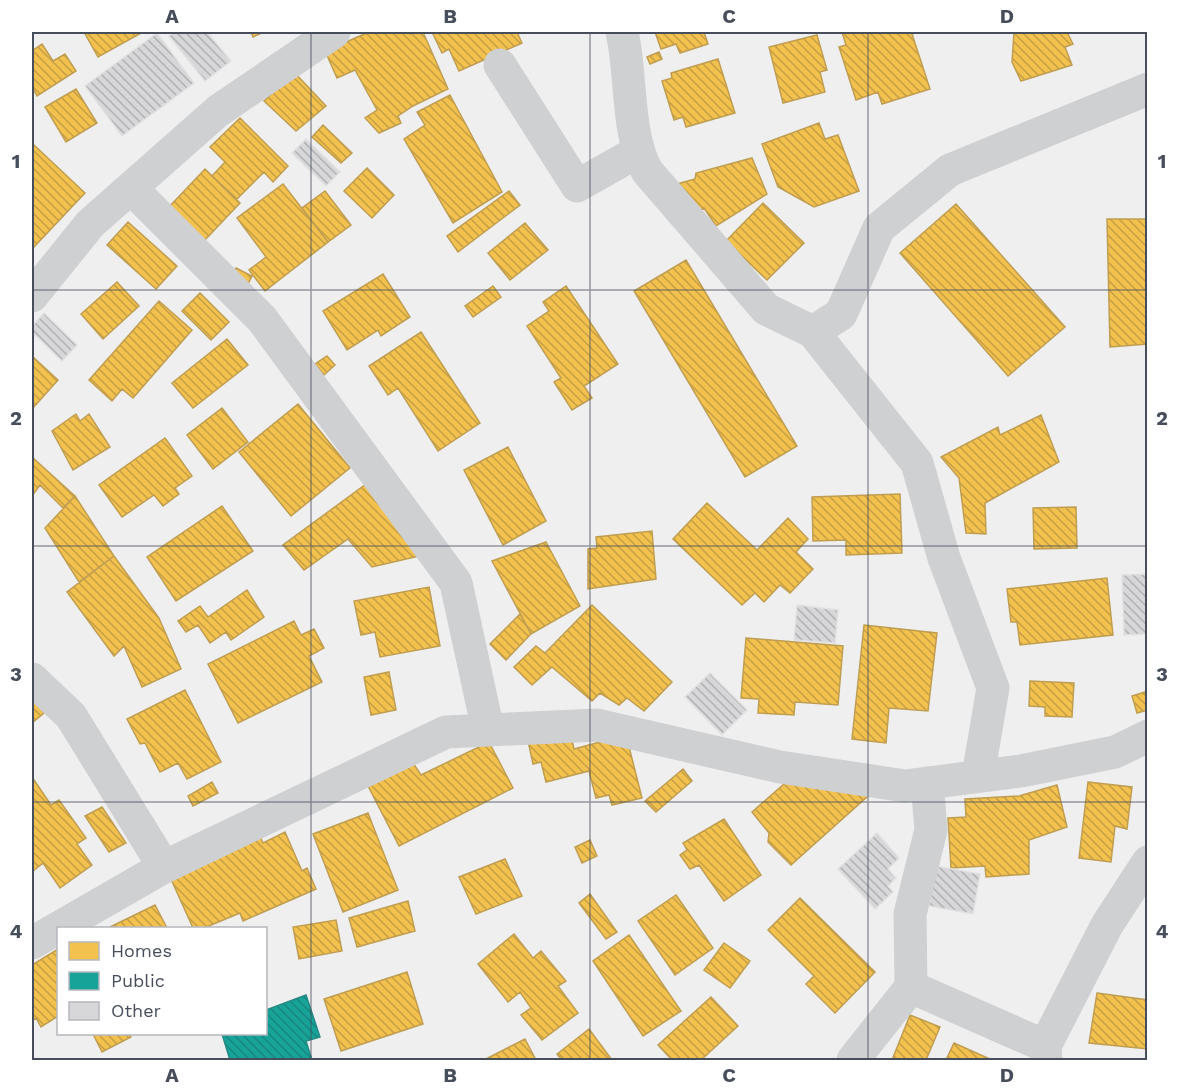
<svg xmlns="http://www.w3.org/2000/svg" width="1179" height="1092" font-family="'Work Sans',sans-serif">
<style>
.homes{fill:url(#homes-back-hatch);stroke:#bf9e52;stroke-width:1.5}
.public{fill:url(#public-back-hatch);stroke:#258a86;stroke-width:1.5}
.building{fill:url(#building-back-hatch);stroke:#e1e1e2;stroke-width:1.5}
.lines{fill:none;stroke-linecap:round;stroke-linejoin:round}
.minor{stroke:#ced0d2;stroke-width:33}
.grid{fill:none;stroke:#474e5b;stroke-width:1.5;stroke-opacity:0.55}
.neatline{fill:none;stroke:#474e5b;stroke-width:2}
.grid-label{font-size:20px;text-anchor:middle;font-weight:bold;fill:#474e5b}
</style>
<defs>
<pattern id="homes-back-hatch" width="6" height="6" patternUnits="userSpaceOnUse" patternTransform="scale(1.5)"><rect width="6" height="6" fill="#f2c14e"/><path d="M-1 5l2 2M0 0l6 6M5-1l2 2" fill="none" stroke="#c69f44"/></pattern>
<pattern id="public-back-hatch" width="6" height="6" patternUnits="userSpaceOnUse" patternTransform="scale(1.5)"><rect width="6" height="6" fill="#17a398"/><path d="M-1 5l2 2M0 0l6 6M5-1l2 2" fill="none" stroke="#17877f"/></pattern>
<pattern id="building-back-hatch" width="6" height="6" patternUnits="userSpaceOnUse" patternTransform="scale(1.5)"><rect width="6" height="6" fill="#d7d7d9"/><path d="M-1 5l2 2M0 0l6 6M5-1l2 2" fill="none" stroke="#b0b1b3"/></pattern>
</defs>
<rect width="100%" height="100%" fill="#f0efef"/>
<path class="homes" d="M84,32H143L98,57Z
M251,32H264L253,37Z
M369,32H409L410,34L423,32L448,89L413,106L398,116L401,123L379,133L365,118L377,110L355,70L337,78L325,51Z
M432,32H517L522,43L459,71L449,49L442,53Z
M655,32H704L708,44L680,53L676,44L661,49Z
M842,32H918L912,34L930,89L882,104L878,92L856,100L839,47L846,45Z
M1014,32H1067L1073,44L1065,47L1072,65L1021,81L1012,62Z
M817,35L827,70L820,72L825,92L783,103L769,47Z
M42,44L53,61L65,54L76,71L37,96L32,87V51Z
M659,52L662,59L650,64L647,57Z
M718,59L735,113L686,127L683,117L674,120L662,81L672,78L671,73Z
M294,72L326,106L296,131L264,101Z
M76,89L97,123L66,142L45,107Z
M450,95L502,192L453,223L404,139L425,125L417,112Z
M240,118L288,166L273,182L264,172L237,199L212,176L225,162L210,147Z
M819,123L825,139L838,135L859,191L814,207L778,187L762,144Z
M323,125L352,153L341,163L312,137Z
M34,145L85,193L32,249V148Z
M752,158L767,194L716,226L704,208L697,212L677,184L695,179L696,173Z
M367,168L394,195L372,218L344,191Z
M205,169L240,203L204,241L168,208Z
M283,184L328,242L265,291L249,270L266,257L237,218Z
M325,191L351,225L328,242L302,208Z
M509,191L520,205L458,252L447,236Z
M763,203L804,243L767,280L726,241Z
M956,204L1065,327L1008,376L900,253Z
M1107,219H1148V344L1110,347Z
M128,222L177,266L156,289L107,245Z
M525,223L548,250L510,280L488,253Z
M686,260L797,446L745,477L634,291Z
M236,268L252,276L248,284L232,276Z
M383,274L410,317L381,336L378,330L347,350L323,311Z
M117,282L139,306L103,339L81,314Z
M493,286L501,297L473,317L465,306Z
M566,286L618,364L584,386L592,398L572,410L554,382L561,378L527,326L549,311L543,302Z
M200,293L229,322L211,340L182,311Z
M159,301L192,330L133,398L122,389L112,401L89,380Z
M421,332L480,423L438,451L398,388L388,395L369,366Z
M227,339L248,365L193,408L172,383Z
M32,356L58,380L32,409Z
M327,356L335,365L324,375L315,364Z
M298,404L350,468L291,516L239,452Z
M222,408L248,442L213,469L187,435Z
M76,414L80,421L89,414L110,447L73,470L52,431Z
M1041,415L1059,462L985,503L986,534L966,533L959,478L941,457L998,427L1000,435Z
M165,438L192,476L175,488L179,494L163,506L154,495L122,517L99,485Z
M508,447L546,521L503,545L464,470Z
M32,457L75,496L63,508L40,485L32,496Z
M366,484L419,556L372,567L348,539L304,570L283,545Z
M900,494L902,553L846,555V540L813,541L812,497Z
M75,496L114,556L79,582L45,528Z
M707,503L757,550L788,518L808,539L796,552L813,569L790,593L780,585L764,602L755,593L742,605L673,539Z
M222,506L253,551L176,601L147,557Z
M1076,507L1077,548L1034,549L1033,508Z
M652,531L656,579L588,589V549L597,548L596,537Z
M546,542L580,606L531,634L492,561Z
M114,556L159,618L181,669L142,687L124,646L114,656L67,592Z
M1107,578L1113,635L1020,645L1017,622H1011L1007,589Z
M429,587L440,646L380,657L375,632L361,635L354,601Z
M247,590L264,617L231,640L226,632L210,643L198,625L186,632L178,621L200,606L208,617Z
M592,605L672,682L644,711L627,698L619,705L600,693L592,701L552,667L532,685L514,667L536,646L545,653Z
M520,614L531,634L506,660L490,644Z
M294,621L301,635L314,629L324,648L309,656L322,682L238,723L208,664Z
M864,625L937,633L928,711L889,708L886,743L852,739Z
M746,638L843,646L838,705L795,702L794,715L758,713L759,699L741,698Z
M389,672L396,710L371,715L364,677Z
M1030,681L1074,683L1072,717L1045,716V707L1029,706Z
M185,690L221,762L187,779L178,763L160,772L145,743L140,744L127,719Z
M1148,691V710L1137,713L1132,696Z
M32,696L44,713L32,723Z
M570,731L574,749L626,735L642,798L612,805L609,795L596,798L589,771L546,782L541,762L533,764L528,741Z
M489,742L513,788L399,846L367,784L413,763L421,775Z
M683,769L692,781L656,812L645,801Z
M793,776L868,796L791,865L768,842L769,833L752,812Z
M32,777L51,805L59,800L86,838L77,844L92,865L60,888L43,863L32,872Z
M212,782L218,793L193,806L188,796Z
M1088,782L1132,787L1127,829L1115,826L1111,862L1079,858Z
M1057,785L1067,827L1029,840V874L986,877L985,866L951,868L948,818L966,817L965,799L1019,796Z
M102,807L126,843L109,852L85,816Z
M368,813L398,890L343,912L313,834Z
M724,819L761,875L724,901L699,865L690,869L680,855L687,850L683,843Z
M258,831L263,843L285,832L302,871L307,868L316,889L243,921L240,913L204,928H193L171,879Z
M590,840L597,856L582,863L575,847Z
M505,859L522,896L476,914L459,877Z
M590,894L617,932L606,939L579,903Z
M676,895L713,948L675,975L638,921Z
M800,898L875,972L835,1013L806,984L814,976L768,930Z
M408,901L415,931L357,947L349,918Z
M155,905L167,928H108Z
M336,920L342,951L299,959L293,927Z
M514,934L533,958L541,951L566,981L558,986L578,1013L542,1040L521,1015L531,1008L520,992L508,1002L478,964Z
M629,935L681,1011L643,1036L593,961Z
M724,943L750,961L730,988L704,970Z
M58,949V1016L41,1027L36,1018L32,1021V965Z
M407,972L423,1024L341,1051L324,999Z
M1097,993L1148,1000V1049L1089,1043Z
M711,997L738,1026L701,1060H672L658,1045Z
M910,1015L940,1027L926,1060H892Z
M589,1029L612,1060H562L557,1054Z
M93,1034H129L131,1037L102,1052Z
M525,1039L536,1060H484Z
M954,1043L992,1060H946Z"/>
<path class="public" d="M306,995L320,1037L306,1041L312,1060H230L222,1034H266V1010Z"/>
<path class="building" d="M174,32H207L231,61L205,81L169,36Z
M157,33L194,83L122,136L85,86Z
M306,139L340,172L326,186L292,153Z
M44,313L77,345L62,361L32,332V326Z
M1148,574V634L1124,635L1122,575Z
M797,605L838,610L835,643L794,640Z
M710,673L747,710L722,735L685,697Z
M877,833L899,858L888,869L896,878L888,886L893,892L875,909L838,869Z
M936,866L980,874L973,914L929,906Z"/>
<g class="lines">
<path class="minor" d="M622,32C632,75 626,133 647,171L766,309L813,332L917,463L944,558L993,688L978,776
M500,65L577,186L637,152
M131,188L262,319L456,583L488,730
M32,296L90,224L218,111L334,32
M813,332L841,314L879,228L950,170L1148,89
M32,679L71,716L164,867
M32,943L164,867L446,732L597,725L780,767L905,786L1021,771L1115,752L1148,736
M911,987L1045,1046
M853,1060L911,987L910,914L931,830L927,783
M1046,1060L1045,1046L1107,925L1148,862"/>
</g>
<path class="grid" d="M311,32V1060M590,32V1060M868,32V1060M32,290H1148M32,546H1148M32,802H1148"/>
<rect width="1179" height="1092" fill="none" stroke="#ffffff" stroke-width="66"/>
<rect x="57" y="927" width="210" height="108" fill="#ffffff" stroke="#b5b8bd" stroke-width="1.5"/>
<rect x="69" y="942" width="30" height="18" fill="#f2c14e" stroke="#b5b8bd" stroke-width="1.5"/>
<text x="111" y="957" font-size="18" fill="#474e5b">Homes</text>
<rect x="69" y="972" width="30" height="18" fill="#17a398" stroke="#b5b8bd" stroke-width="1.5"/>
<text x="111" y="987" font-size="18" fill="#474e5b">Public</text>
<rect x="69" y="1002" width="30" height="18" fill="#d7d7d9" stroke="#b5b8bd" stroke-width="1.5"/>
<text x="111" y="1017" font-size="18" fill="#474e5b">Other</text>
<rect x="33" y="33" width="1113" height="1026" class="neatline"/>
<g class="grid-label">
<text x="172" y="23">A</text>
<text x="450" y="23">B</text>
<text x="729" y="23">C</text>
<text x="1007" y="23">D</text>
<text x="16" y="168">1</text>
<text x="1162" y="168">1</text>
<text x="16" y="425">2</text>
<text x="1162" y="425">2</text>
<text x="16" y="681">3</text>
<text x="1162" y="681">3</text>
<text x="16" y="938">4</text>
<text x="1162" y="938">4</text>
<text x="172" y="1082">A</text>
<text x="450" y="1082">B</text>
<text x="729" y="1082">C</text>
<text x="1007" y="1082">D</text>
</g>
</svg>
